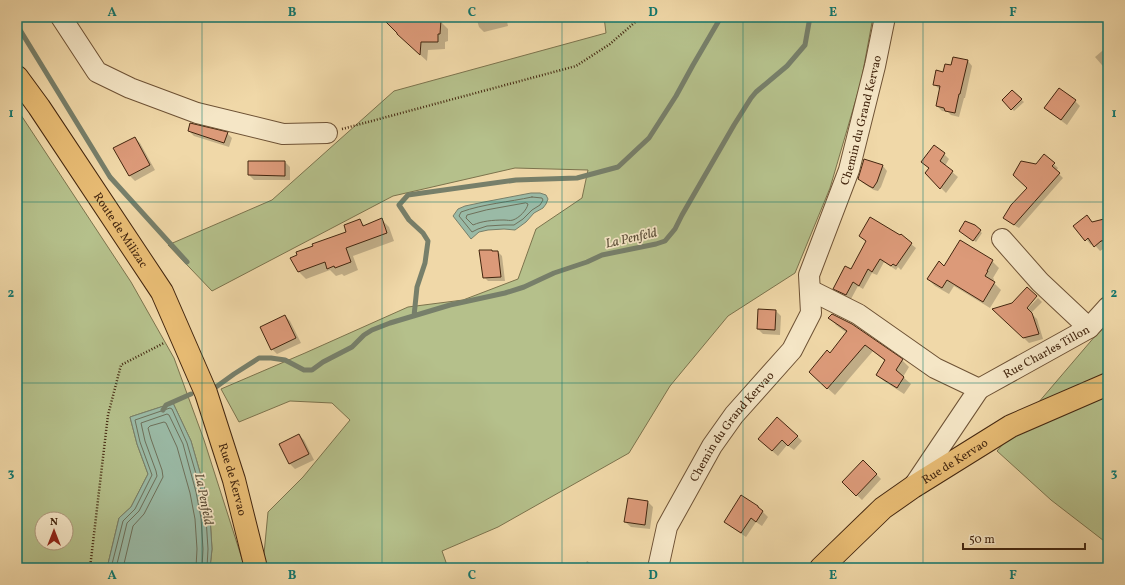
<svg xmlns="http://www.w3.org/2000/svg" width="1125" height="585" font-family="Vollkorn,serif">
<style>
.green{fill:#b5c08b;stroke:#7c734d;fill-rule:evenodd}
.water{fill:#9abaa6;stroke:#777f6a}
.shadow{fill:#0003}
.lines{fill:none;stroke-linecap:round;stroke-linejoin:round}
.shore{stroke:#6e705a;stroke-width:1}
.stream{stroke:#777f6a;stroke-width:5}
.building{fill:#dc9a79;stroke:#43260f}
.minor-casing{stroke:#6e5235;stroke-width:22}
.major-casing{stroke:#43260f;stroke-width:24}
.path{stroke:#43260f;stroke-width:2.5;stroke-dasharray:1 2;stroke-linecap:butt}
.minor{stroke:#f5e6c6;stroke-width:20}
.major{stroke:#e8bc74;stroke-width:22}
.grid{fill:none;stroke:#0f766e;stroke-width:1;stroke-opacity:0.55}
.labels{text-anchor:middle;stroke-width:3.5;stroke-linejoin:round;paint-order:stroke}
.street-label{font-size:12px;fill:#43260f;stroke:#f5e6c6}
.water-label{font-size:13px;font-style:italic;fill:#594b35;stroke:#f5e6c6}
.neatline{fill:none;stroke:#0f766e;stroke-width:1.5}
.grid-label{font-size:13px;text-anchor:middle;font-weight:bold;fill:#0f766e}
</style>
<rect width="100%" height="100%" fill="#f0d8a8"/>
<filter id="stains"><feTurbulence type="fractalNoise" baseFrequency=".005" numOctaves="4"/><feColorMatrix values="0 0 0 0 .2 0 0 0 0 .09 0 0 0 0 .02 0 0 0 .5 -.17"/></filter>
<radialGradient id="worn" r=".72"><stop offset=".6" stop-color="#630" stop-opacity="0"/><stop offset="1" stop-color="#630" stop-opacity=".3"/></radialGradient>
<path class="green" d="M604,17H873L861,82L830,188L795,273L728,316L670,386L629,453L498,527L442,551L448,568H210L212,549L210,517L205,490L191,441L173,403L130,417L137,444L148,474L131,507L119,518L107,568H17V109L131,282L174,358L204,440L243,562L264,554L268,512L303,477L350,420L332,403L290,401L239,422L221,389L305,353L408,307L463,300L518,279L536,229L582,198L588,170L515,168L393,196L212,291L168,245L272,200L394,91L606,33ZM42,519H66V543H42Z
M1108,321V544L1051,500L997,451Z"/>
<path class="water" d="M531,193H540L546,195L548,199L546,204L543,208L534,213L526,222L515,230L504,229L488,230L479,232L471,239L453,216L458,209L465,206L484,202Z
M173,403L191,441L205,490L210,517L212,549L210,568H107L119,518L131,507L148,474L137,444L130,417Z"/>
<path class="shadow" d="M383,17H430L434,21H440L448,29V41L445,42V49L428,50L427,61L406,42Z
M476,17H506L508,26L484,32L479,27Z
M1108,46V72L1095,57Z
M968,61L972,66L965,98H964L959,117L951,115L948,112L942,111L937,106L941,89H939L934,84L952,66Z
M1012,91L1024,102L1014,111L1003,100Z
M1075,101L1080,106L1067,125L1051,113L1045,108Z
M189,131L227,133L232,138L229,147L194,136Z
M135,138L140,143L155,170L135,181L130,176Z
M944,154L949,159L945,166L958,177L946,193L926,173L929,169L922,162Z
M1045,156L1058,168L1056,171L1063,178L1019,228L1009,222L1005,218L1028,188L1036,165Z
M865,160L883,166L887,171L881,187L878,191L874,190L863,183L859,179Z
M249,162H285L290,167V180H254L249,175Z
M1108,219V246L1100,251L1093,243L1091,245L1075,226Z
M382,220L389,227L394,241L353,256L358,270L344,276L342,274L336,276L330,270L306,279L298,271L348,232L360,221L365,226Z
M974,226L982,233L976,242L960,231Z
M860,236H901L916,248L901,270L898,267L896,270L884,262L877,275L872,273L863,289L858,286L851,299L838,293L834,288L852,270L867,242Z
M493,252H498L502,256L505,281H488L484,277Z
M992,261L999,268L993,278L994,279L993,282L1001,290L990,308L954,286L949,294L935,286L928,279Z
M1038,298L1042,302L1031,313L1037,319L1043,339L1029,343L994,309L1023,311L1024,312Z
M776,311L781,316L780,335L763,334L758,329Z
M285,316L290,321L301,343L277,354L272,349Z
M830,318L902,360L909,367L903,377L911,384L904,394L884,381L877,375L885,361L873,351L835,395L817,379L830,355L847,333L836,325Z
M299,435L304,440L314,460L295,469L290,464L280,444Z
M797,436L802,441L794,450L787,445L778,456L764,444Z
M863,461L881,479L862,500L843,482Z
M648,502L653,507L650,529L631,527L625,522Z
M758,507L768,517L762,526L756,522L746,537L730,526L725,521Z
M587,561L599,568H583Z"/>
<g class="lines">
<path class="shore" d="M532,197L542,198L543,200L540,205L532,210L523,219L514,225H504L487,226L478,229L472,232L459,216L461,212C483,204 509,202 532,197Z
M526,203L528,204C527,210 519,218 513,220C510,221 507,220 504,220C493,220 482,221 473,225L466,218L467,215L486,210Z
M111,568L123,521L135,509L152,475L140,442L135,420L170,408L172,409L187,443L201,491L206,518L208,549L207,568
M116,568L127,523L139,511L157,476L156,471L145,441L141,423L167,414L169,415L183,444L196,492L201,518L203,549L202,568
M123,568L133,526L144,514L163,477L162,470L151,439L148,428L150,426L164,422L166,423L177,447L190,493L195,519L197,549L196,568"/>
<path class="stream" d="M17,25L110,177L187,262
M414,316L417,287L425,263L428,241L423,233L409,220L399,205L408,195L516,180L577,178L618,167L649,138L676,96L693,65L721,17
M216,387L234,374L259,358H271L285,360L304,370H312L323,362L352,347L364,335L372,330L390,323L450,305L505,293L524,287L554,273L587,262L602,255L656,244L665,241L675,229L682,215L734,125L751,98L756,92L787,66L805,45L810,17
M163,410L166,405L191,394"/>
</g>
<path class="building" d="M381,17H424L423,21L441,20L440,34H438V42H421L420,55L397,34V33Z
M953,57L968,60L960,94H959L955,113L945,111L944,108L936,106L940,86L933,85L936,70L943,72L945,64L951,65Z
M1059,88L1076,100L1061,120L1044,108Z
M1012,90L1022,99L1011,110L1002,100Z
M190,123L228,132L224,143L188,131Z
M135,137L150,165L129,176L113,148Z
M934,145L945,153L940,161L953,171L940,189L925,173L929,168L921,162Z
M1044,154L1055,163L1052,166L1060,173L1014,225L1003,218L1011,205L1027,188L1013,175L1021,161L1036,164Z
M864,159L883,165L877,182L873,188L869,186L858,179Z
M248,161H285V176L248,175Z
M1087,215L1092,222L1108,218V240L1101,241L1094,247L1088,238L1085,241L1073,226Z
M870,217L900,235L901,234L912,243L896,266L893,264L891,266L880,259L872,272L868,269L859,286L853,282L846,295L833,289L845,266L851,269L866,241L859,236Z
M382,218L387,233L346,248L351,262L335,268L334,266L327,269L325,262L298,272L290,258L297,255L296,252L313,246L312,244L346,232L344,225L360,219L363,226Z
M965,221L975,225L981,230L973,241L959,231Z
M960,240L993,260L987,271H988L985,276L995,282L983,302L947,280L942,288L927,279L939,261L944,266Z
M479,250H492V251H498L501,277L483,278Z
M1027,287L1037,296L1027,308L1032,313L1039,334L1023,338L992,309L1012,303Z
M758,309L776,310L775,330L757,329Z
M832,314L852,324L903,359L896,370L904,377L897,388L876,375L885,360L865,345L827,389L809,372L827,350L830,353L847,331L828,318Z
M285,315L296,338L271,350L260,327Z
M777,417L798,436L788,446L782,440L772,451L758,439Z
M299,434L309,454L289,464L279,444Z
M863,460L877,474L856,496L842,482Z
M741,495L758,506V507L763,511L756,522L751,518L741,533L724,522Z
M628,498L648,501L645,525L624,522Z"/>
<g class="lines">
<defs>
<g id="minor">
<path d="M61,17L97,72L130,88L197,113L283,134L327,133"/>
<path d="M1002,239L1040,282L1089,328"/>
<path d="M810,290L858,314L935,368L979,389L913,487"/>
<path id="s1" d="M979,389L1089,328L1108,307"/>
<path id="s2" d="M658,568L667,527L712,446L734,415L792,350L811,313L809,275L849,170L875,66L885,17"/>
</g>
<g id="major">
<path id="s3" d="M17,77L39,107L162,292L206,393L234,480L256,568"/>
<path id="s4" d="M821,568L883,508L913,487L1011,426L1108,384"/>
</g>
</defs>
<use href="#minor" class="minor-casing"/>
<use href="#major" class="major-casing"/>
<path class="path" d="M342,129L576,66L610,44L641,17
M90,568L108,415L121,365L164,343"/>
<use href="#minor" class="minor"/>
<use href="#major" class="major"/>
</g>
<path class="grid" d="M202,17V568M382,17V568M562,17V568M743,17V568M923,17V568M17,202H1108M17,383H1108"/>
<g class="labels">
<g class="street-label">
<text dy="4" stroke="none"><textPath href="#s2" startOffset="503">Chemin du Grand Kervao</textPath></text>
<text dy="4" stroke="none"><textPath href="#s3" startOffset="185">Route de Milizac</textPath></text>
<text dy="4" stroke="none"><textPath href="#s1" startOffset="77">Rue Charles Tillon</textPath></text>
<text dy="4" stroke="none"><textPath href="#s2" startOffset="162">Chemin du Grand Kervao</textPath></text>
<text dy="4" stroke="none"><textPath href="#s4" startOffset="172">Rue de Kervao</textPath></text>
<text dy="4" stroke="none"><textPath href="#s3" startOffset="460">Rue de Kervao</textPath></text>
</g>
<g class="water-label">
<text transform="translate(631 237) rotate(-13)" y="5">La Penfeld</text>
<text transform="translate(205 499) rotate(79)" y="5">La Penfeld</text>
</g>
</g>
<rect width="1125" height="585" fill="none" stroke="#f0d8a8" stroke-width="44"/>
<g transform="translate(54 531)"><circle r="19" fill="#f5e6c6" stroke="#ae997d"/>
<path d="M0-3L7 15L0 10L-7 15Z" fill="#8f2418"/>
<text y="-6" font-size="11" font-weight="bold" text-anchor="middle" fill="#43260f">N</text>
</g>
<path d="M963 543v6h122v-6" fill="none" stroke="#43260f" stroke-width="2"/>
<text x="969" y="543" font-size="12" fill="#43260f" stroke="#f5e6c6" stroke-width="3" paint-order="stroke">50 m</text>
<rect x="22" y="22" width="1081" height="541" class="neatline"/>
<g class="grid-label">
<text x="112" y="16">A</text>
<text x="292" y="16">B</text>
<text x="472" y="16">C</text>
<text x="653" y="16">D</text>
<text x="833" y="16">E</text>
<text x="1013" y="16">F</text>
<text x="11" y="117">1</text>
<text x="1114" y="117">1</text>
<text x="11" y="297">2</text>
<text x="1114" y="297">2</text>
<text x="11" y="477">3</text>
<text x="1114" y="477">3</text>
<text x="112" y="579">A</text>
<text x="292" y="579">B</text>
<text x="472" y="579">C</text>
<text x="653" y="579">D</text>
<text x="833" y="579">E</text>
<text x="1013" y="579">F</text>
</g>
<rect width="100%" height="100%" filter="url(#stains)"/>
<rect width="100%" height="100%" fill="url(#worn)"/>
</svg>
